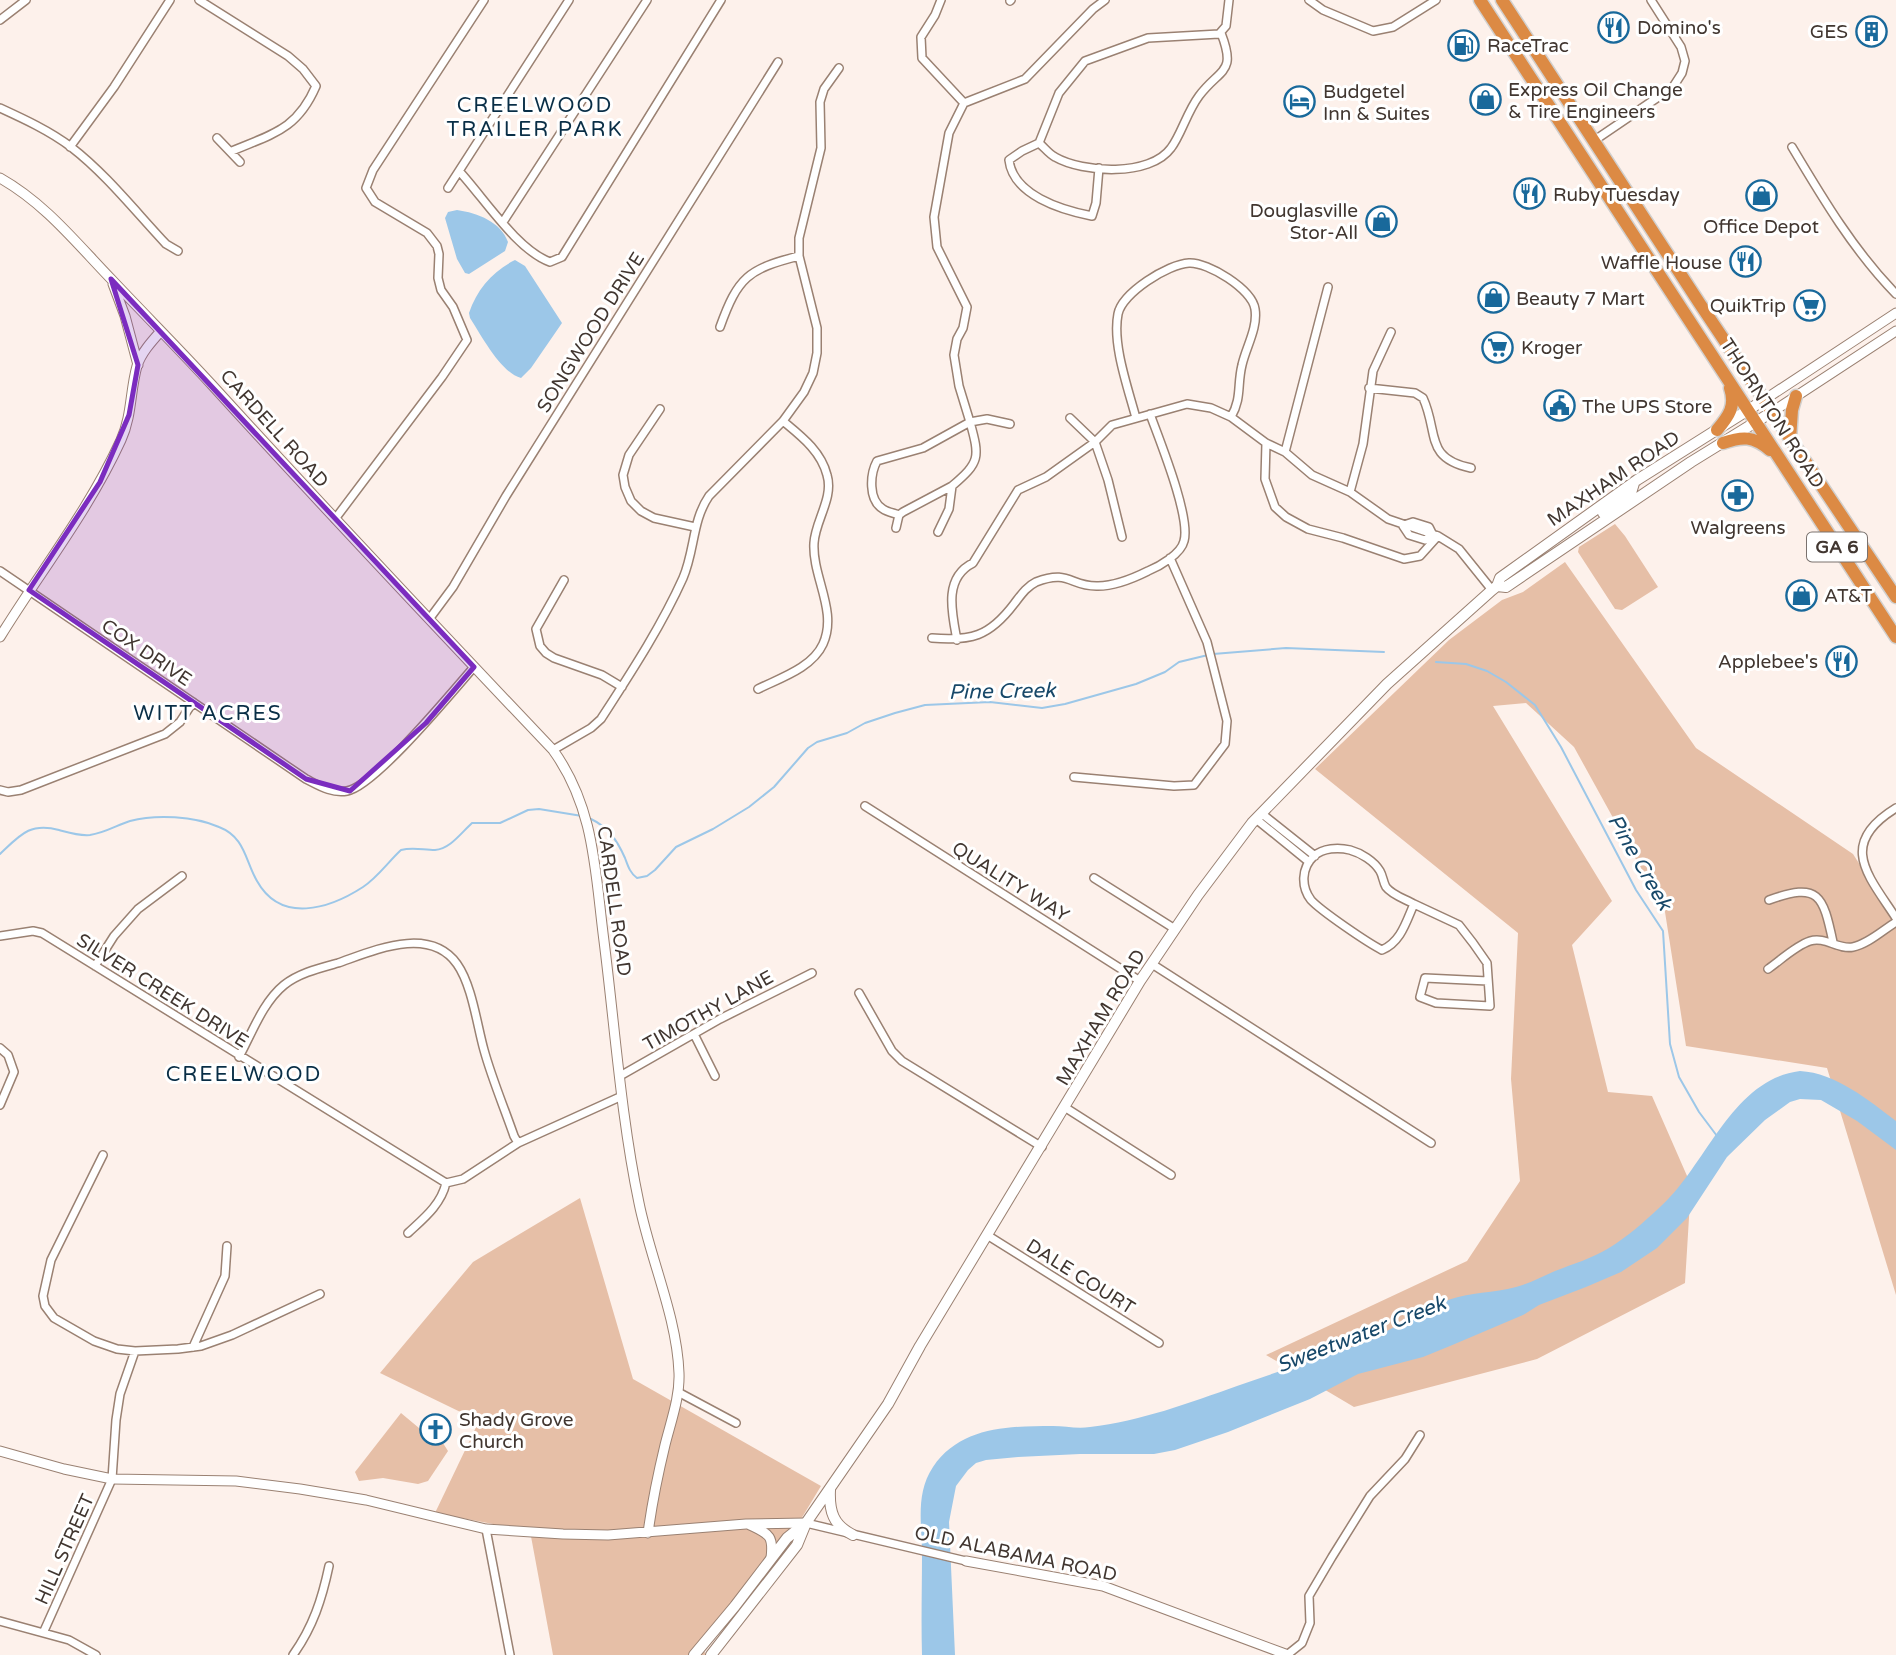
<svg xmlns="http://www.w3.org/2000/svg" width="1896" height="1655" font-family="'Varela Round',sans-serif">
<style>
.green{fill:#e6bfa7}
.water{fill:#9cc7e8}
.lines{fill:none;stroke-linecap:round;stroke-linejoin:round}
.stream{stroke:#9cc7e8;stroke-width:2}
.minor-casing{stroke:#9a8172;stroke-width:10}
.tertiary-casing{stroke:#9a8172;stroke-width:11}
.secondary-casing{stroke:#9a8172;stroke-width:12}
.trunk-casing{stroke:#d1cfcd;stroke-width:15}
.minor{stroke:#fff;stroke-width:7}
.tertiary{stroke:#fff;stroke-width:9}
.secondary{stroke:#fff;stroke-width:10}
.trunk{stroke:#dc8a44;stroke-width:12}
.marked{fill:#7b2cbf;fill-opacity:0.2;stroke:#7b2cbf;stroke-width:5;stroke-linejoin:round}
.labels{text-anchor:middle;stroke-width:6;stroke-linejoin:round;paint-order:stroke}
.shield{fill:#fff;stroke:#7a726e;stroke-width:2}
.shield-label{font-size:18px;font-weight:bold;fill:#413630}
.poi-label{font-size:19px;fill:#413630;stroke:#fff;text-anchor:start}
.street-label{font-size:19px;fill:#413630;stroke:#fff}
.neighbourhood-label{font-size:21px;letter-spacing:2px;fill:#092e46;stroke:#fff}
.water-label{font-size:21px;font-style:italic;fill:#174869;stroke:#fff}
</style>
<rect width="100%" height="100%" fill="#fdf1eb"/>
<path class="green" d="M1615,524L1625,536L1658,587L1622,610L1615,609L1578,552L1579,547Z
M1565,562L1696,748L1853,854L1896,921V1295L1827,1068L1686,1046L1665,912L1574,747L1526,703L1493,706L1612,901L1572,945L1608,1092L1652,1096L1691,1185L1685,1283L1537,1359L1354,1407L1266,1355L1467,1261L1520,1181L1511,1079L1518,933L1315,769L1449,640L1502,600L1523,592Z
M580,1198L633,1379L821,1486L795,1529L700,1643L706,1655H553L530,1531L435,1513L479,1421L380,1373L473,1262Z
M401,1413L437,1443L441,1440L448,1451L428,1481L418,1484L383,1478L359,1481L355,1472Z"/>
<path class="water" d="M457,210C478,213 501,222 508,242L505,251L469,274L465,273L457,259L445,218L448,212Z
M515,260L525,266L562,323L531,368L521,378C501,373 481,335 470,318L469,313C477,289 493,271 515,260Z
M1800,1071C1836,1073 1868,1100 1896,1121V1150L1857,1121L1821,1100L1800,1099L1790,1102L1765,1120L1727,1157L1687,1218L1657,1248L1621,1272L1586,1287L1539,1305L1523,1315L1450,1346L1423,1357L1358,1374L1310,1399L1228,1432L1175,1450L1154,1454H1080L1018,1457L986,1460L976,1463L968,1470L956,1486L949,1522L955,1655H922C921,1621 922,1588 922,1554C922,1524 915,1494 933,1467C960,1427 1008,1426 1053,1426C1065,1426 1077,1429 1090,1427C1141,1421 1189,1403 1237,1386C1279,1371 1321,1358 1363,1343C1393,1330 1418,1311 1448,1300C1470,1292 1494,1293 1516,1287C1530,1283 1542,1277 1555,1271C1573,1264 1593,1258 1609,1248C1627,1237 1644,1222 1659,1208C1706,1167 1731,1079 1800,1071Z"/>
<g class="lines">
<path class="stream" d="M1213,654L1286,648L1384,652
M1436,662L1466,664L1487,671L1506,682L1535,705L1561,747L1636,890L1663,931L1670,1044L1679,1077L1699,1112L1717,1136
M591,819C608,827 617,840 625,858C628,866 630,873 637,878L647,876L655,870L676,847L713,829L749,807L774,787L808,748L817,742L847,733L865,723L895,713L925,705L990,702L1042,708L1065,704L1136,684L1165,672L1179,662L1208,655
M0,854C20,835 30,822 59,830C70,833 79,836 90,835C105,833 117,825 130,821C156,814 194,816 219,827C245,837 245,860 257,881C281,924 329,909 363,887C378,877 388,862 401,850C413,847 423,850 435,850C450,849 461,833 472,823H500L528,810L539,809L582,816"/>
<defs>
<path id="minor" d="M199,0L288,56L303,69L316,86C297,130 272,134 232,151
M941,0L935,15L921,37L922,58L964,103
M1309,0L1323,10L1373,31L1393,27L1436,0
M1010,1L1011,0
M0,20L26,0
M1221,33C1237,74 1220,68 1199,96C1187,112 1181,135 1171,148C1150,177 1083,173 1055,157C1049,154 1044,147 1039,143L1059,93L1085,61L1148,38L1219,34L1226,26L1229,0
M0,108C24,119 50,131 71,147C106,174 135,211 166,244L178,251
M217,138L240,162
M1595,140L1673,87L1682,73L1685,61L1681,47L1651,0
M1039,143L1022,151L1009,160C1013,195 1061,210 1092,216L1096,203L1099,168
M70,147L114,87L170,0
M1792,147C1823,199 1854,251 1896,294
M459,171C484,198 517,250 550,262L562,257L721,0
M448,188L569,0
M503,222L647,0
M720,327C738,277 748,269 799,256
M1369,388L1415,393L1423,398C1439,433 1424,458 1471,468
M660,409L629,455L623,475L625,487L631,501L641,511L654,518L695,527
M1070,418L1095,442L1108,480L1122,537
M1136,418C1128,388 1112,344 1118,314C1122,293 1168,264 1189,263C1208,262 1252,289 1255,309C1258,328 1246,347 1242,365C1237,385 1242,398 1231,417
M1010,424L987,419L970,422L959,386L954,355L957,339L963,328L967,307L937,247L934,217L949,133L964,103L1025,79L1093,9L1105,0
M1266,443L1265,479L1275,507L1286,517L1308,529L1343,538L1404,559L1420,556L1438,536
M1285,452L1328,287
M1350,492L1363,444L1373,371L1391,332
M899,515C894,513 887,512 883,509C868,500 870,474 877,461L923,448L970,422C980,458 980,462 952,486L949,509L938,532
M335,519L442,377L467,340L453,307L441,290L438,278L439,254L437,246L427,233L375,202L366,188L373,170L484,0
M1404,525L1413,522L1429,527L1433,535
M1403,526L1409,535L1425,540L1433,535
M896,528L899,515L903,512L952,486
M0,571L306,779C318,785 332,794 347,791C375,786 452,692 474,667
M564,580L536,629L540,646L546,653L554,658L602,675L622,687
M430,618L453,587L506,496L778,62
M932,638C971,641 989,637 1014,604C1021,595 1026,587 1036,582C1070,569 1070,587 1098,586C1115,586 1132,579 1148,571C1160,566 1181,554 1184,541C1191,517 1159,439 1150,414
M957,640C952,613 943,578 973,563L1018,490L1046,477L1095,442L1112,425L1187,404L1211,408L1231,417L1266,443L1285,452L1312,475L1350,492L1388,519L1438,536L1459,549L1492,590
M758,689C780,678 812,668 823,644C838,611 812,577 814,543C815,521 834,498 827,475C821,451 801,436 783,421
M553,750L591,728L601,719C630,674 661,627 683,578C695,550 692,521 709,496L783,421L804,392L813,373L817,353V328L799,256V238L821,148L820,102L824,89L839,68
M1074,777L1174,786L1194,785L1225,744L1227,721L1207,642L1170,558
M0,790L8,792L21,790L165,734L180,722L193,702
M865,806L1140,981
M1896,808C1837,844 1868,875 1896,918
M1261,813L1315,856
M1256,819L1309,862
M1094,878L1175,929
M1769,900C1819,882 1823,895 1833,942
M1414,904C1405,899 1392,895 1386,887C1383,882 1383,876 1380,871C1374,861 1361,853 1350,850C1338,847 1323,848 1314,856C1301,868 1301,887 1311,900C1321,911 1368,943 1382,950C1401,942 1406,922 1414,904L1459,925L1473,943L1487,963L1490,1006L1436,1003L1420,997L1425,978L1488,981
M0,936L33,931L42,933L446,1183
M1152,964L1431,1143
M95,966L114,936L138,909L182,876
M1768,969C1781,960 1795,946 1810,941C1825,936 1838,950 1853,947C1868,944 1883,930 1896,922
M859,993L892,1051L902,1061L1042,1147
M694,1034L715,1076
M0,1048L8,1055L14,1072L0,1105
M239,1057C252,1033 263,1002 284,985C299,973 320,968 338,963C373,951 429,925 457,964C472,985 477,1025 484,1050C492,1079 504,1107 514,1136L518,1143
M620,1076L720,1019L812,973
M1066,1108L1171,1175
M103,1155L51,1260L43,1296L45,1306L54,1318L94,1341L117,1349L135,1351L178,1349L201,1346L232,1335L320,1294
M408,1233C423,1219 441,1205 446,1183L463,1179L518,1143L622,1096
M987,1235L1159,1343
M193,1347L225,1276L227,1246
M678,1392L736,1423
M806,1523L966,1561
M486,1529L510,1655
M0,1621L69,1640L96,1655
M44,1631L112,1479L116,1420L120,1394L135,1351
M293,1655C313,1627 322,1599 329,1566
M1287,1655L1302,1643L1310,1623L1309,1596L1332,1557L1370,1496L1405,1459L1420,1435"/>
<path id="tertiary" d="M0,178C46,204 77,244 113,281C146,316 180,350 212,385C324,508 438,629 553,750C595,808 595,872 604,941C615,1028 621,1117 639,1203C650,1258 677,1317 679,1373C680,1397 671,1421 665,1445C658,1474 652,1503 648,1533
M113,284L125,316L138,365
M1764,400L1896,313
M1772,412L1896,331
M0,637C40,572 89,510 121,440C132,416 130,391 137,366C141,353 152,341 161,331
M0,1451L64,1469L112,1479L236,1481L300,1489L366,1500L486,1529L563,1534L608,1535L746,1524L806,1523
M748,1524C768,1534 774,1534 771,1558
M966,1561L1103,1586L1288,1655"/>
<path id="secondary" d="M1603,513L1631,493L1634,483
M1497,586L1500,578L1637,480L1764,400
M830,1490C829,1511 833,1525 853,1535
M694,1655L735,1606L787,1538L803,1525
M711,1655L797,1545L806,1523L888,1404L920,1346L1140,981L1198,895L1252,823L1387,684L1492,590L1497,586L1506,587L1691,462L1772,412"/>
<path id="trunk" d="M1480,0L1896,637
M1502,0L1700,304L1896,597
M1717,430C1729,416 1736,406 1730,388
M1790,439L1792,410L1796,396
M1723,443C1743,436 1753,436 1770,450"/>
</defs>
<use href="#minor" class="minor-casing"/>
<use href="#tertiary" class="tertiary-casing"/>
<use href="#secondary" class="secondary-casing"/>
<use href="#trunk" class="trunk-casing"/>
<use href="#minor" class="minor"/>
<use href="#tertiary" class="tertiary"/>
<use href="#secondary" class="secondary"/>
<use href="#trunk" class="trunk"/>
</g>
<path class="marked" d="M111,279L474,667L426,723L350,791L306,779L29,590L100,482L129,415L138,365Z"/>
<defs>
<symbol id="restaurant-ring" viewBox="-11 -11 22 22"><circle r="9.5" fill="#fff" stroke="#19699b" stroke-width="1.5"/><path d="M-5-6h1v4h1v-4h1v4h1v-4h1v5L-1.5 .5V6h-2V.5L-5-1ZM5-6V6H3V1.5H1.5Q1.5-4 5-6Z" fill="#19699b"/></symbol>
<symbol id="building-ring" viewBox="-11 -11 22 22"><circle r="9.5" fill="#fff" stroke="#19699b" stroke-width="1.5"/><path d="M-4-6H4V6H1V3H-1V6H-4ZM-2.5-4.3h1.7v1.8h-1.7ZM.8-4.3h1.7v1.8H.8ZM-2.5-1h1.7V.8h-1.7ZM.8-1h1.7V.8H.8Z" fill="#19699b"/></symbol>
<symbol id="fuel-ring" viewBox="-11 -11 22 22"><circle r="9.5" fill="#fff" stroke="#19699b" stroke-width="1.5"/><path d="M-5.5-6h7V0h2V4h1.3V-2.5L3-4.5l.8-.8L6-3V5H2.5V1h-1V6h-7ZM-4.2-4.7v3.2H.2V-4.7Z" fill="#19699b"/></symbol>
<symbol id="shop-ring" viewBox="-11 -11 22 22"><circle r="9.5" fill="#fff" stroke="#19699b" stroke-width="1.5"/><path d="M-5-2.5h2.3a2.7 3.5 0 0 1 5.4 0H5L5.5 6h-11ZM-1.5-2.5h3a1.5 2.3 0 0 0-3 0Z" fill="#19699b"/></symbol>
<symbol id="hotel-ring" viewBox="-11 -11 22 22"><circle r="9.5" fill="#fff" stroke="#19699b" stroke-width="1.5"/><path d="M-6-4.5h1.5V1H6V5H4.5V3h-9V5H-6ZM-4 0a1.8 1.8 0 1 1 3.6 0ZM.5 0V-2.5h3Q6-2.5 6 0Z" fill="#19699b"/></symbol>
<symbol id="supermarket-ring" viewBox="-11 -11 22 22"><circle r="9.5" fill="#fff" stroke="#19699b" stroke-width="1.5"/><path d="M-6-5.5h2.5l.6 2H6L4.5 2H-2.5L-4.4-4H-6ZM-1.5 3.2a1.3 1.3 0 1 0 .1 0ZM3 3.2a1.3 1.3 0 1 0 .1 0Z" fill="#19699b"/></symbol>
<symbol id="civic-ring" viewBox="-11 -11 22 22"><circle r="9.5" fill="#fff" stroke="#19699b" stroke-width="1.5"/><path d="M-.6-6.5H3V-4.5H.6V-3L4-1V1h2V6H-6V1h2V-1L-.6-3ZM-1.2 2.5V6h2.4V2.5Z" fill="#19699b"/></symbol>
<symbol id="pharmacy-ring" viewBox="-11 -11 22 22"><circle r="9.5" fill="#fff" stroke="#19699b" stroke-width="1.5"/><path d="M-2-6h4v4h4v4h-4v4h-4v-4h-4v-4h4Z" fill="#19699b"/></symbol>
<symbol id="church-ring" viewBox="-11 -11 22 22"><circle r="9.5" fill="#fff" stroke="#19699b" stroke-width="1.5"/><path d="M-1.2-6h2.4v3.5h3.3v2.4h-3.3V6h-2.4V-.1h-3.3v-2.4h3.3Z" fill="#19699b"/></symbol>
</defs>
<g fill-rule="evenodd">
<use href="#restaurant-ring" x="1596" y="10" width="35" height="35"/>
<use href="#building-ring" x="1854" y="14" width="35" height="35"/>
<use href="#fuel-ring" x="1446" y="28" width="35" height="35"/>
<use href="#shop-ring" x="1468" y="82" width="35" height="35"/>
<use href="#hotel-ring" x="1282" y="84" width="35" height="35"/>
<use href="#restaurant-ring" x="1512" y="176" width="35" height="35"/>
<use href="#shop-ring" x="1744" y="178" width="35" height="35"/>
<use href="#shop-ring" x="1364" y="204" width="35" height="35"/>
<use href="#restaurant-ring" x="1728" y="244" width="35" height="35"/>
<use href="#shop-ring" x="1476" y="280" width="35" height="35"/>
<use href="#supermarket-ring" x="1792" y="288" width="35" height="35"/>
<use href="#supermarket-ring" x="1480" y="330" width="35" height="35"/>
<use href="#civic-ring" x="1542" y="388" width="35" height="35"/>
<use href="#pharmacy-ring" x="1720" y="478" width="35" height="35"/>
<use href="#shop-ring" x="1784" y="578" width="35" height="35"/>
<use href="#restaurant-ring" x="1824" y="644" width="35" height="35"/>
<use href="#church-ring" x="418" y="1412" width="35" height="35"/>
</g>
<g class="labels">
<rect class="shield" x="1807" y="532.5" width="60" height="29" rx="5"/>
<g class="shield-label">
<text x="1837" y="553">GA 6</text>
</g>
<g class="poi-label">
<text x="1637" y="34">Domino's</text>
<text x="1848" y="38" text-anchor="end">GES</text>
<text x="1487" y="52">RaceTrac</text>
<text x="1508" y="96">Express Oil Change<tspan x="1508" dy="22">&amp; Tire Engineers</tspan></text>
<text x="1323" y="98">Budgetel<tspan x="1323" dy="22">Inn &amp; Suites</tspan></text>
<text x="1553" y="201">Ruby Tuesday</text>
<text x="1358" y="217" text-anchor="end">Douglasville<tspan x="1358" dy="22">Stor-All</tspan></text>
<text x="1761" y="233" text-anchor="middle">Office Depot</text>
<text x="1722" y="269" text-anchor="end">Waffle House</text>
<text x="1516" y="305">Beauty 7 Mart</text>
<text x="1786" y="312" text-anchor="end">QuikTrip</text>
<text x="1521" y="354">Kroger</text>
<text x="1582" y="413">The UPS Store</text>
<text x="1738" y="534" text-anchor="middle">Walgreens</text>
<text x="1824" y="602">AT&amp;T</text>
<text x="1818" y="668" text-anchor="end">Applebee's</text>
<text x="459" y="1426">Shady Grove<tspan x="459" dy="22">Church</tspan></text>
</g>
<g class="street-label">
<text transform="translate(590 332) rotate(-58)" y="7">SONGWOOD DRIVE</text>
<text transform="translate(1773 413) rotate(57)" y="7">THORNTON ROAD</text>
<text transform="translate(275 428) rotate(48)" y="7">CARDELL ROAD</text>
<text transform="translate(1613 478) rotate(-34)" y="7">MAXHAM ROAD</text>
<text transform="translate(147 652) rotate(34)" y="7">COX DRIVE</text>
<text transform="translate(1011 881) rotate(32)" y="7">QUALITY WAY</text>
<text transform="translate(615 901) rotate(82)" y="7">CARDELL ROAD</text>
<text transform="translate(163 990) rotate(32)" y="7">SILVER CREEK DRIVE</text>
<text transform="translate(708 1010) rotate(-29)" y="7">TIMOTHY LANE</text>
<text transform="translate(1100 1017) rotate(-59)" y="7">MAXHAM ROAD</text>
<text transform="translate(1081 1276) rotate(32)" y="7">DALE COURT</text>
<text transform="translate(64 1549) rotate(-66)" y="7">HILL STREET</text>
<text transform="translate(1016 1553) rotate(12)" y="7">OLD ALABAMA ROAD</text>
</g>
<g class="neighbourhood-label">
<text x="535" y="112">CREELWOOD<tspan x="535" dy="24">TRAILER PARK</tspan></text>
<text x="208" y="720">WITT ACRES</text>
<text x="244" y="1081">CREELWOOD</text>
</g>
<g class="water-label">
<text transform="translate(1002 691) rotate(-1)" y="7">Pine Creek</text>
<text transform="translate(1640 862) rotate(60)" y="7">Pine Creek</text>
<text transform="translate(1361 1334) rotate(-21)" y="7">Sweetwater Creek</text>
</g>
</g>
</svg>
